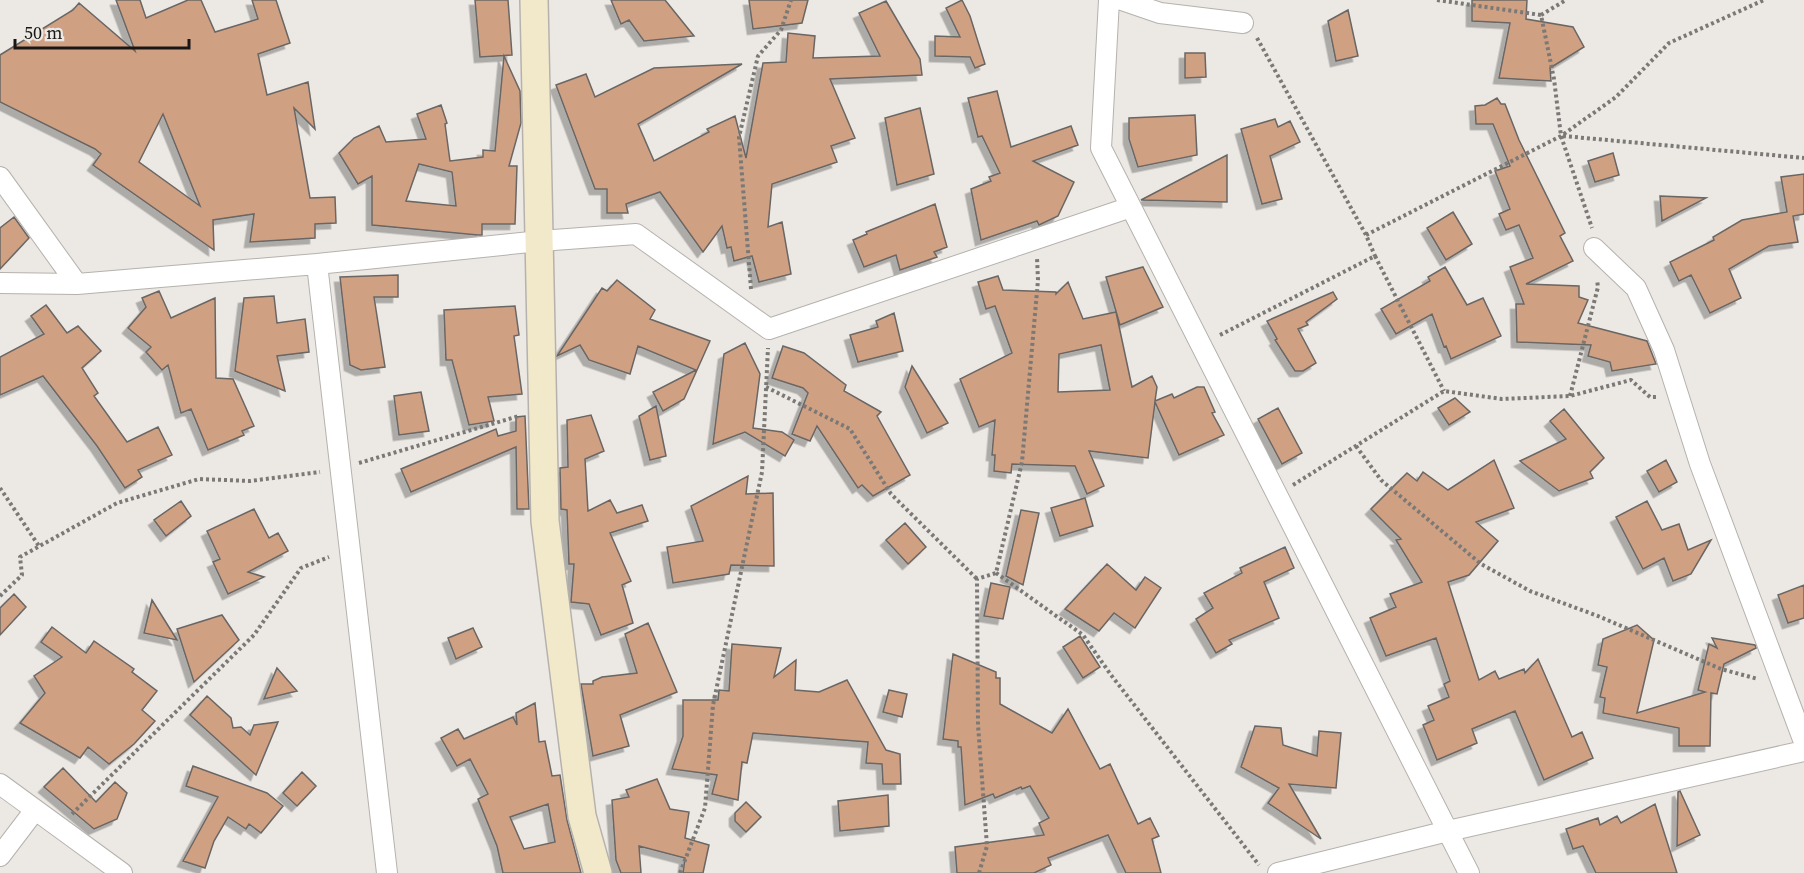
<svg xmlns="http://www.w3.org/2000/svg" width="1804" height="873" font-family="'Source Serif 4',serif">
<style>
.building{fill:#d0a083;stroke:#6a6664;stroke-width:1.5;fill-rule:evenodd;filter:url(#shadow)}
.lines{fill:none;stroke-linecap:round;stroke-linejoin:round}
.minor-casing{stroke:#b5b2ae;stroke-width:22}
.secondary-casing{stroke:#b5b2ae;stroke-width:30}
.path{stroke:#7b7976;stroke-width:4;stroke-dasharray:3 3;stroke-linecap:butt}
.minor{stroke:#fff;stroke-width:20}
.secondary{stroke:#f2e9cb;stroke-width:27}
</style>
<defs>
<filter id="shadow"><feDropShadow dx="-5.5" dy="5.5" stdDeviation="0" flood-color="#0004"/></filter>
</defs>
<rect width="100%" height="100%" fill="#ece9e5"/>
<path class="building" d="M116,0H140L146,18L188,0H201L215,32L258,19L252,0H276L290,43L258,54L267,95L308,82L315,129L294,108L310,198L335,197L336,223L315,224V238L250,242L254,214L213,220L214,250L93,165L101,154L95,149L0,102V55L73,10L79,3L135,51ZM163,114L200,206L139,162Z
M475,0H508L512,55L480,57Z
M611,0H665L694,36L644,41L629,20L621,24Z
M749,0H808L802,23L753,29Z
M962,0L970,16L985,64L975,68L970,57L935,56V36L960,37L946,8Z
M1472,0H1527L1526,19L1573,27L1584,47L1550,68L1551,81L1499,78L1510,23L1472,21Z
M886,1L920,59L922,75L830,79L855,138L831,146L837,162L772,184L768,227L782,222L791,274L759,282L752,256L734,261L731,247L727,248L722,226L703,252L660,192L626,204L628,213H607V189H595L556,85L586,74L595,97L654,68L742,64L638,124L654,161L709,132L707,129L735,116L746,158L763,63L786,62L788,33L815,36L813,58L880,56L859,13Z
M1348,10L1358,56L1336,61L1328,21Z
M1185,53H1205L1206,77L1185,78Z
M504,56L520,91L521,123L509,166H517L515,224H482V235H478L372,225V176L358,184L339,153L354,138L379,126L386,142L426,139L417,114L441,105L447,123L445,124L450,161L483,157V150L495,151ZM419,164L452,172L456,206L406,201Z
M997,91L1011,147L1071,126L1078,145L1033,161L1074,182L1058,216L1039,225L1037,221L981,240L971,189L991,181L989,177L1000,173L982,136L978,137L968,98Z
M1497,98L1501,104H1505L1519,140L1565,233L1560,236L1573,261L1526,284L1579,286V297L1588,300L1578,323L1647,341L1656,364L1612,371L1610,362L1588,356L1591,345L1517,342L1516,304H1524L1510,267L1533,258L1519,225L1506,230L1499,214L1510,209L1495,171L1510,166L1493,124H1476L1475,106L1485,105Z
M920,108L934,174L897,185L885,118Z
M1195,115L1197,155L1138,167L1129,139V118Z
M1275,119L1278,127L1290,121L1300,142L1270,156L1282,199L1262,204L1241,129Z
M1613,153L1619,175L1595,182L1588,161Z
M1227,155V202L1141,200Z
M1804,174V214L1793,216L1798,242L1769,246L1729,269L1741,298L1710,313L1691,275L1679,281L1670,262L1714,240L1713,237L1742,220L1787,212L1781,177Z
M1660,196L1706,198L1662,221Z
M935,204L947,247L934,252L937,257L900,270L896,255L864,267L853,240L867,234L866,232Z
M1453,212L1472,244L1446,260L1427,228Z
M14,217L29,238L0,269V228Z
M1143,267L1163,307L1120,325L1106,277Z
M1445,267L1467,305L1483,298L1501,336L1451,359L1446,346L1444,347L1432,314L1396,334L1381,309L1430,281L1428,277Z
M398,275V297H374L385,367L361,370L350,365L340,277Z
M998,276L1003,290L1056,292V294L1068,282L1083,319L1116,312L1132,387L1152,376L1157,387L1155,401L1172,394L1174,398L1197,387H1204L1215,412L1212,413L1224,435L1179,455L1155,402L1148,458L1089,451L1104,486L1087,494L1075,466L1012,464L1011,473L994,471L995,455H992L995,420L979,427L960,379L1012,353L995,306L986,309L978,282ZM1101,345L1110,390L1058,392L1059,354Z
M617,280L655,310L650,319L710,341L684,399L663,411L653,392L696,370L638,346L630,374L589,360L580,345L557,356L602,288L607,291Z
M159,291L171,318L215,298L216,378L233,379L254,426L242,431L244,435L208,450L191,409L181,413L168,365L162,370L146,352L151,347L128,328L146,307L142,298Z
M1333,292L1337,299L1306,322L1308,325L1298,329L1316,363L1303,371H1295L1275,340L1277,339L1267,321Z
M274,296L277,323L305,319L309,352L277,356L285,391L235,371L244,298Z
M46,305L67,333L78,326L101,351L82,368L98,393L94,396L127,442L158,427L172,455L138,470L142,477L125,488L97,446L43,376L0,395V357L44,334L31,316Z
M515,306L519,335L514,336L522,394L488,397L494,421L469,425L452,360H446L444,310Z
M894,313L903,351L858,362L850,335L878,327L876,321Z
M745,343L760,374L753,428L782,432L794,440L785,456L745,432L713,444L724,354Z
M783,346L804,353L846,385L844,391L881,412L877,416L910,475L873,496L862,485L858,488L817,426L810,441L792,434L808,393L803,388L772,378Z
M912,366L948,423L927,433L905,387Z
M421,392L429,431L399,435L394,396Z
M1455,398L1470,412L1449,425L1438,408Z
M656,406L666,456L650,460L639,416Z
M1278,408L1302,453L1282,464L1258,419Z
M1564,409L1604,458L1590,472L1593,478L1559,491L1520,461L1566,439L1550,421Z
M591,415L604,451L585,459L588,511L610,500L617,513L642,505L648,521L610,533L631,581L622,585L633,623L601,635L589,604L571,602L574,564H569L567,510L561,509L560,468L568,467L567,420Z
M525,416L529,509H517L516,447L411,492L401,469L496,429L498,436L516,431V417Z
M1494,460L1514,508L1476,522L1498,541L1469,575L1448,582L1479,680L1495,671L1499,679L1524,669L1525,673L1538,659L1572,737L1582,732L1593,758L1544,780L1515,711L1472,729L1477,743L1437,760L1423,725L1434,720L1428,706L1449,697L1444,684L1450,681L1436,638L1386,656L1370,618L1396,607L1390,594L1422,582L1396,540L1401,539L1371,509L1407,473L1417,481L1423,472L1448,490Z
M1666,460L1677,482L1659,492L1647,471Z
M748,476L746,494L773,493L774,566L731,565L729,574L673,583L667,547L703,541L691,506Z
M1085,498L1093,526L1060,536L1051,508Z
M181,501L191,516L166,536L154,520Z
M1647,501L1662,530L1679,524L1688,550L1711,540L1691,574L1673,581L1664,558L1643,569L1616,517Z
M254,509L269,538L278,533L288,551L248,572L264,577L228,594L213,562L220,559L207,531Z
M1021,510L1039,513L1023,585L1006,576Z
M905,523L926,547L908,564L886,540Z
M1285,547L1294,568L1264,582L1279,618L1229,640L1232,644L1216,653L1196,619L1213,608L1204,593L1242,573L1240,568Z
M1107,564L1136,590L1145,577L1161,588L1135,628L1114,613L1099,631L1065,609Z
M991,583L1010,587L1003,619L984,616Z
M1804,585V618L1788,623L1778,595Z
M14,594L26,607L0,635V608Z
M152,600L177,640L144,633Z
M222,615L239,640L194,682L177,629Z
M648,623L677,692L620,715L629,746L593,756L581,684H593V681L602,677L637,673L625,634Z
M1637,625L1654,640L1637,713L1705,692L1698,690L1709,644L1717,648L1712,638L1755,645L1756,648L1724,664L1717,694L1711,693L1710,746H1679V728L1603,713L1605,698L1600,697L1607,667L1598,665L1603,639Z
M52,627L86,653L94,641L134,669L132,672L157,691L142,710L155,721L134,744L109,764L88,747L80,758L20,723L45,693L34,676L62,657L41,642Z
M473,628L482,647L456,659L448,638Z
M1080,636L1100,667L1083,678L1063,647Z
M732,644L781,648L774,677L796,660L795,690L819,692L847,680L886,750L900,754L901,784H883L882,764L866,763L868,742L753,733L747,763L742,762L738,800L712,794L717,775L672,769L683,736V700H718L719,690L729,691Z
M953,654L996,672V678H1000V704L1052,733L1068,709L1100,769L1110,764L1138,824L1150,818L1159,836L1152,839L1161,873H1126L1108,835L1048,858L1051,865L1034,873H957L955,847L1044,835L1039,823L1049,818L1030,786L1022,789L1021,787L995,798L993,794L965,805L961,747H958V741L943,739Z
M277,668L297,691L264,699Z
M889,690L907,694L902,717L883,712Z
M207,696L231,718L233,728L241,727L250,735L254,725L278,722L256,775L190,715Z
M535,703L539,742L545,741L552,776L560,775L567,820L581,873H503L497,846L478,799L488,794L470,759L457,766L441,738L458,729L464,739L513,717L517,725L516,713ZM548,804L555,842L524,849L510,817Z
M1255,726L1281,728L1283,745L1317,756L1319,731L1341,733L1336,788L1289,784L1321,839L1268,803L1279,788L1241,767Z
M193,766L267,793L283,806L261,833L249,824L246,829L228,817L214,841L205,868L183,861L218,797L186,786Z
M63,768L96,802L115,782L127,793L117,819L94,829L44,787Z
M302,772L316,786L297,806L283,793Z
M657,779L670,809L689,812L685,838L709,845L703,873H683L685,858L639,846L641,873H621L616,860L612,800L629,797L626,790Z
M1680,791L1700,835L1677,846L1678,792Z
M888,795L889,826L840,831L838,801Z
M746,802L761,817L746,832L735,821V813Z
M1655,804L1677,873H1596L1583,846L1573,849L1566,829L1598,818L1600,825L1617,816L1621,823Z"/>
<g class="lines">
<defs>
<path id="minor" d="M1109,0L1101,148L1469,873
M1122,0L1160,13L1243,23
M0,177L77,284
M1594,248L1636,288L1664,350L1700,464L1804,742
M317,264L387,873
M0,283L77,284L317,264L540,241L636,234L769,329L1131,207
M0,784L122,873
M0,856L35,810
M1278,873L1448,831L1804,751"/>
<path id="secondary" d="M534,0L545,521L582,816L598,873"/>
</defs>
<use href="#minor" class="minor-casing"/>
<use href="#secondary" class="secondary-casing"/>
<path class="path" d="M1437,0L1541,15L1554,79L1561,136L1592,228
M1541,15L1566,0
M1257,38L1366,235L1375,256
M1563,136L1804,158
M1366,235L1561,136L1616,97L1669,43L1764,0
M751,289L739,137L758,56L781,30L791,0
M1220,335L1375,256L1444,391
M766,387L850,429L891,494L977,579
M1570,396L1598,287L1597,280
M1356,446L1381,480L1481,564L1530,591L1598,616L1721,669L1758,679
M359,463L519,416
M1293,485L1444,391L1502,399L1570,396L1631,380L1650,397H1658
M0,488L39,546
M996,573L1083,635L1111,675L1259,865
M0,596L22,575L20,557L117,503L199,479L250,481L320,472
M72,814L254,635L301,568L329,557
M680,873L705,808L713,705L762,472L768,348
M979,873L987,846L978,725L977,579L996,573L1022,462L1038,280L1037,258"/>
<use href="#minor" class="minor"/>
<use href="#secondary" class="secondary"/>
</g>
<path d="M15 39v9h174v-9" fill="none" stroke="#181715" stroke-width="3"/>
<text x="24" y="39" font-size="18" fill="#181715" stroke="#ece9e5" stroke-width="4.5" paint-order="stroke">50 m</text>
</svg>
